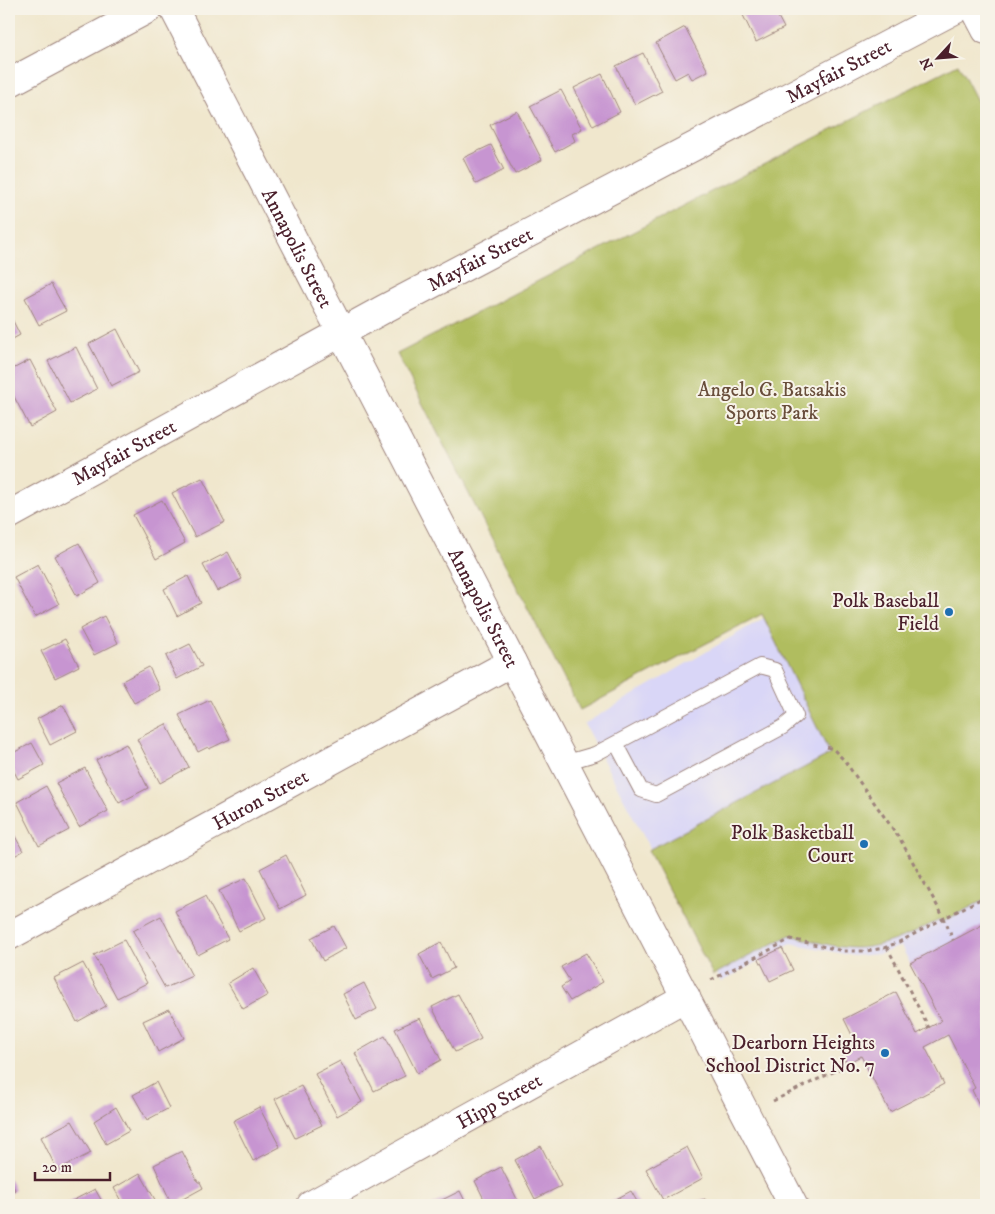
<svg xmlns="http://www.w3.org/2000/svg" width="995" height="1214" font-family="'IM FELL DW Pica',serif">
<style>
.built{fill:#d9d6f7}
.green{fill:#b0bd5f;stroke:#7d6e45}
.building{fill:#c795d1}
.lines{fill:none;stroke-linecap:round;stroke-linejoin:round}
.service-casing{stroke:#9d837c;stroke-width:16}
.minor-casing{stroke:#9d837c;stroke-width:30}
.tertiary-casing{stroke:#9d837c;stroke-width:30}
.path{stroke:#9d837c;stroke-width:3;stroke-dasharray:4 4;stroke-linecap:butt}
.service{stroke:#fff;stroke-width:14}
.minor{stroke:#fff;stroke-width:28}
.tertiary{stroke:#fff;stroke-width:28}
.poi-dot{fill:#1f6fb2;stroke:#f7f3e8;stroke-width:2}
.labels{text-anchor:middle;stroke-width:4;stroke-linejoin:round;paint-order:stroke}
.street-label{font-size:20px;fill:#4a1f2b;stroke:#f7f3e8}
.park-label{font-size:20px;fill:#694e3b;stroke:#f7f3e8}
.poi-label{font-size:20px;fill:#4a1f2b;stroke:#f7f3e8;text-anchor:end}
</style>
<rect width="100%" height="100%" fill="#f7f3e8"/>
<filter id="ink" filterUnits="userSpaceOnUse"><feTurbulence type="fractalNoise" baseFrequency=".02" numOctaves="2"/><feDisplacementMap in="SourceGraphic" scale="10" xChannelSelector="R" yChannelSelector="G"/><feConvolveMatrix kernelMatrix="1 2 1 2 8 2 1 2 1" color-interpolation-filters="sRGB"/></filter>
<filter id="wash" filterUnits="userSpaceOnUse"><feTurbulence type="fractalNoise" baseFrequency=".0096" numOctaves="4" result="noise"/><feDisplacementMap in="SourceGraphic" scale="20" xChannelSelector="R" yChannelSelector="G"/><feGaussianBlur stdDeviation="1.12" result="paint"/><feColorMatrix in="noise" values="0 0 0 0 0 0 0 0 0 0 0 0 0 0 0 0 0 1.4 0 .05"/><feComposite in="paint" operator="in"/></filter>
<g filter="url(#wash)">
<rect width="100%" height="100%" fill="#f0e7cd"/>
<path class="built" d="M986,515V1119L972,1090L975,1088L901,946L880,954L853,956L791,943L721,982L584,724L767,616Z"/>
<path class="green" d="M958,64L986,118V899L942,922L940,920C914,932 885,948 855,948C834,948 811,940 790,935L713,975L648,850L830,754L762,614L580,710L397,354Z"/>
<g id="blocks">
<path class="building" d="M740,9H774L784,28L756,42Z
M685,27L708,71L692,79L688,72L675,79L656,43Z
M643,53L662,91L635,105L616,66Z
M602,74L620,112L593,126L574,88Z
M561,90L582,129L572,134L575,141L555,152L530,106Z
M517,111L542,160L515,174L490,125Z
M491,145L504,170L476,184L463,158Z
M51,284L66,311L39,325L25,298Z
M9,313L20,335L9,341Z
M117,329L139,372L111,386L89,344Z
M76,347L97,389L70,403L48,361Z
M30,360L57,412L30,427L9,387V371Z
M202,478L225,522L195,537L172,493Z
M162,500L185,543L156,559L133,515Z
M79,543L100,583L77,596L55,556Z
M228,552L242,579L217,591L203,565Z
M38,564L59,604L35,617L14,577Z
M188,576L201,603L177,616L164,589Z
M104,616L118,643L94,655L80,629Z
M65,639L79,666L55,678L41,651Z
M190,644L202,666L177,679L166,656Z
M149,667L160,690L134,703L122,681Z
M210,700L230,739L209,749L208,747L198,752L179,715Z
M63,705L77,731L50,745L37,719Z
M166,724L189,767L160,783L137,739Z
M32,743L44,765L18,779L9,762V755Z
M126,744L148,788L119,803L96,760Z
M85,768L108,811L79,827L56,783Z
M46,786L69,830L39,846L17,802Z
M9,825L23,851L9,859Z
M286,855L306,895L280,909L260,869Z
M246,878L266,918L239,931L219,891Z
M205,896L228,939L198,955L175,911Z
M161,916L192,976L165,988L133,931Z
M982,925L986,933V1119L972,1090L975,1088L948,1035L925,1047L944,1084L890,1112L861,1056L847,1063L841,1051L856,1043L844,1019L896,992L917,1034L941,1021L910,963Z
M334,926L346,948L323,961L311,938Z
M124,940L147,983L117,998L94,955Z
M441,942L454,968L432,979L419,954Z
M782,948L793,970L770,981L759,959Z
M586,953L603,982L570,1001L561,987L570,981L561,967Z
M83,963L106,1006L77,1022L54,978Z
M253,968L268,995L243,1009L228,983Z
M364,983L377,1009L356,1020L343,994Z
M458,994L481,1039L455,1052L432,1007Z
M169,1009L184,1038L158,1052L143,1021Z
M420,1018L441,1060L417,1073L395,1029Z
M385,1036L405,1076L374,1091L355,1053Z
M340,1061L362,1102L337,1116L315,1074Z
M156,1082L169,1108L147,1120L133,1095Z
M301,1086L322,1125L295,1138L275,1099Z
M116,1107L129,1131L106,1144L94,1121Z
M259,1107L280,1147L253,1161L233,1121Z
M72,1121L91,1153L57,1170L41,1137Z
M541,1146L561,1186L535,1199L515,1160Z
M687,1147L703,1178L663,1200L646,1169Z
M182,1151L198,1182H200L203,1188L172,1205L154,1165Z
M501,1167L520,1205H487L475,1181Z
M140,1173L158,1205H123L114,1188Z
M9,1178L15,1190L9,1194Z
M95,1189L104,1205H64L72,1201Z
M460,1191L467,1205H432Z
M631,1191L639,1205H605Z
M705,1199L709,1205H690L696,1202Z"/>
</g>
</g>
<g filter="url(#ink)">
<use href="#blocks" fill-opacity="0" stroke="#9d837c" stroke-width="1"/>
<g class="lines">
<defs>
<path id="service" d="M564,763L595,754L616,743L760,666L775,670L796,716L783,727L656,795L641,790L616,743"/>
<g id="minor">
<path d="M975,9L986,30"/>
<path d="M9,83L148,9"/>
<path id="s1" d="M9,515L384,309L956,9"/>
<path id="s2" d="M9,936L512,662"/>
<path id="s3" d="M311,1205L686,997"/>
</g>
<g id="tertiary">
<path id="s4" d="M174,9L793,1205"/>
</g>
</defs>
<use href="#service" class="service-casing"/>
<use href="#minor" class="minor-casing"/>
<use href="#tertiary" class="tertiary-casing"/>
<path class="path" d="M827,747L833,749L844,760L900,839L944,918L953,940
M887,947L929,1028
M711,980L791,939L843,951H866L884,948L899,942L986,896
M773,1101L841,1068L844,1058"/>
<use href="#service" class="service"/>
<use href="#minor" class="minor"/>
<use href="#tertiary" class="tertiary"/>
</g>
</g>
<g class="poi-dot">
<circle cx="949" cy="612" r="5"/>
<circle cx="864" cy="844" r="5"/>
<circle cx="885" cy="1053" r="5"/>
</g>
<g class="labels">
<g class="street-label">
<text dy="7" stroke="none"><textPath href="#s1" startOffset="941">Mayfair Street</textPath></text>
<text dy="7" stroke="none"><textPath href="#s4" startOffset="269">Annapolis Street</textPath></text>
<text dy="7" stroke="none"><textPath href="#s1" startOffset="536">Mayfair Street</textPath></text>
<text dy="7" stroke="none"><textPath href="#s1" startOffset="131">Mayfair Street</textPath></text>
<text dy="7" stroke="none"><textPath href="#s4" startOffset="674">Annapolis Street</textPath></text>
<text dy="7" stroke="none"><textPath href="#s2" startOffset="286">Huron Street</textPath></text>
<text dy="7" stroke="none"><textPath href="#s3" startOffset="215">Hipp Street</textPath></text>
</g>
<g class="park-label">
<text x="772" y="396">Angelo G. Batsakis<tspan x="772" dy="23">Sports Park</tspan></text>
</g>
<g class="poi-label">
<text x="939" y="607">Polk Baseball<tspan x="939" dy="23">Field</tspan></text>
<text x="854" y="839">Polk Basketball<tspan x="854" dy="23">Court</tspan></text>
<text x="875" y="1049">Dearborn Heights<tspan x="875" dy="23">School District No. 7</tspan></text>
</g>
</g>
<rect width="995" height="1214" fill="none" stroke="#f7f3e8" stroke-width="30"/>
<g transform="translate(938 58) rotate(244)" stroke="#f7f3e8" stroke-width="4" paint-order="stroke">
<path d="M0-4L9 19L0 12L-9 19Z" fill="#4a1f2b"/>
<text y="-8" font-size="14" font-weight="bold" text-anchor="middle" fill="#4a1f2b">N</text>
</g>
<path d="M35 1172v8h75v-8" fill="none" stroke="#4a1f2b" stroke-width="2.5"/>
<text x="42" y="1172" font-size="15" fill="#4a1f2b" stroke="#f7f3e8" stroke-width="4" paint-order="stroke">20 m</text>
</svg>
